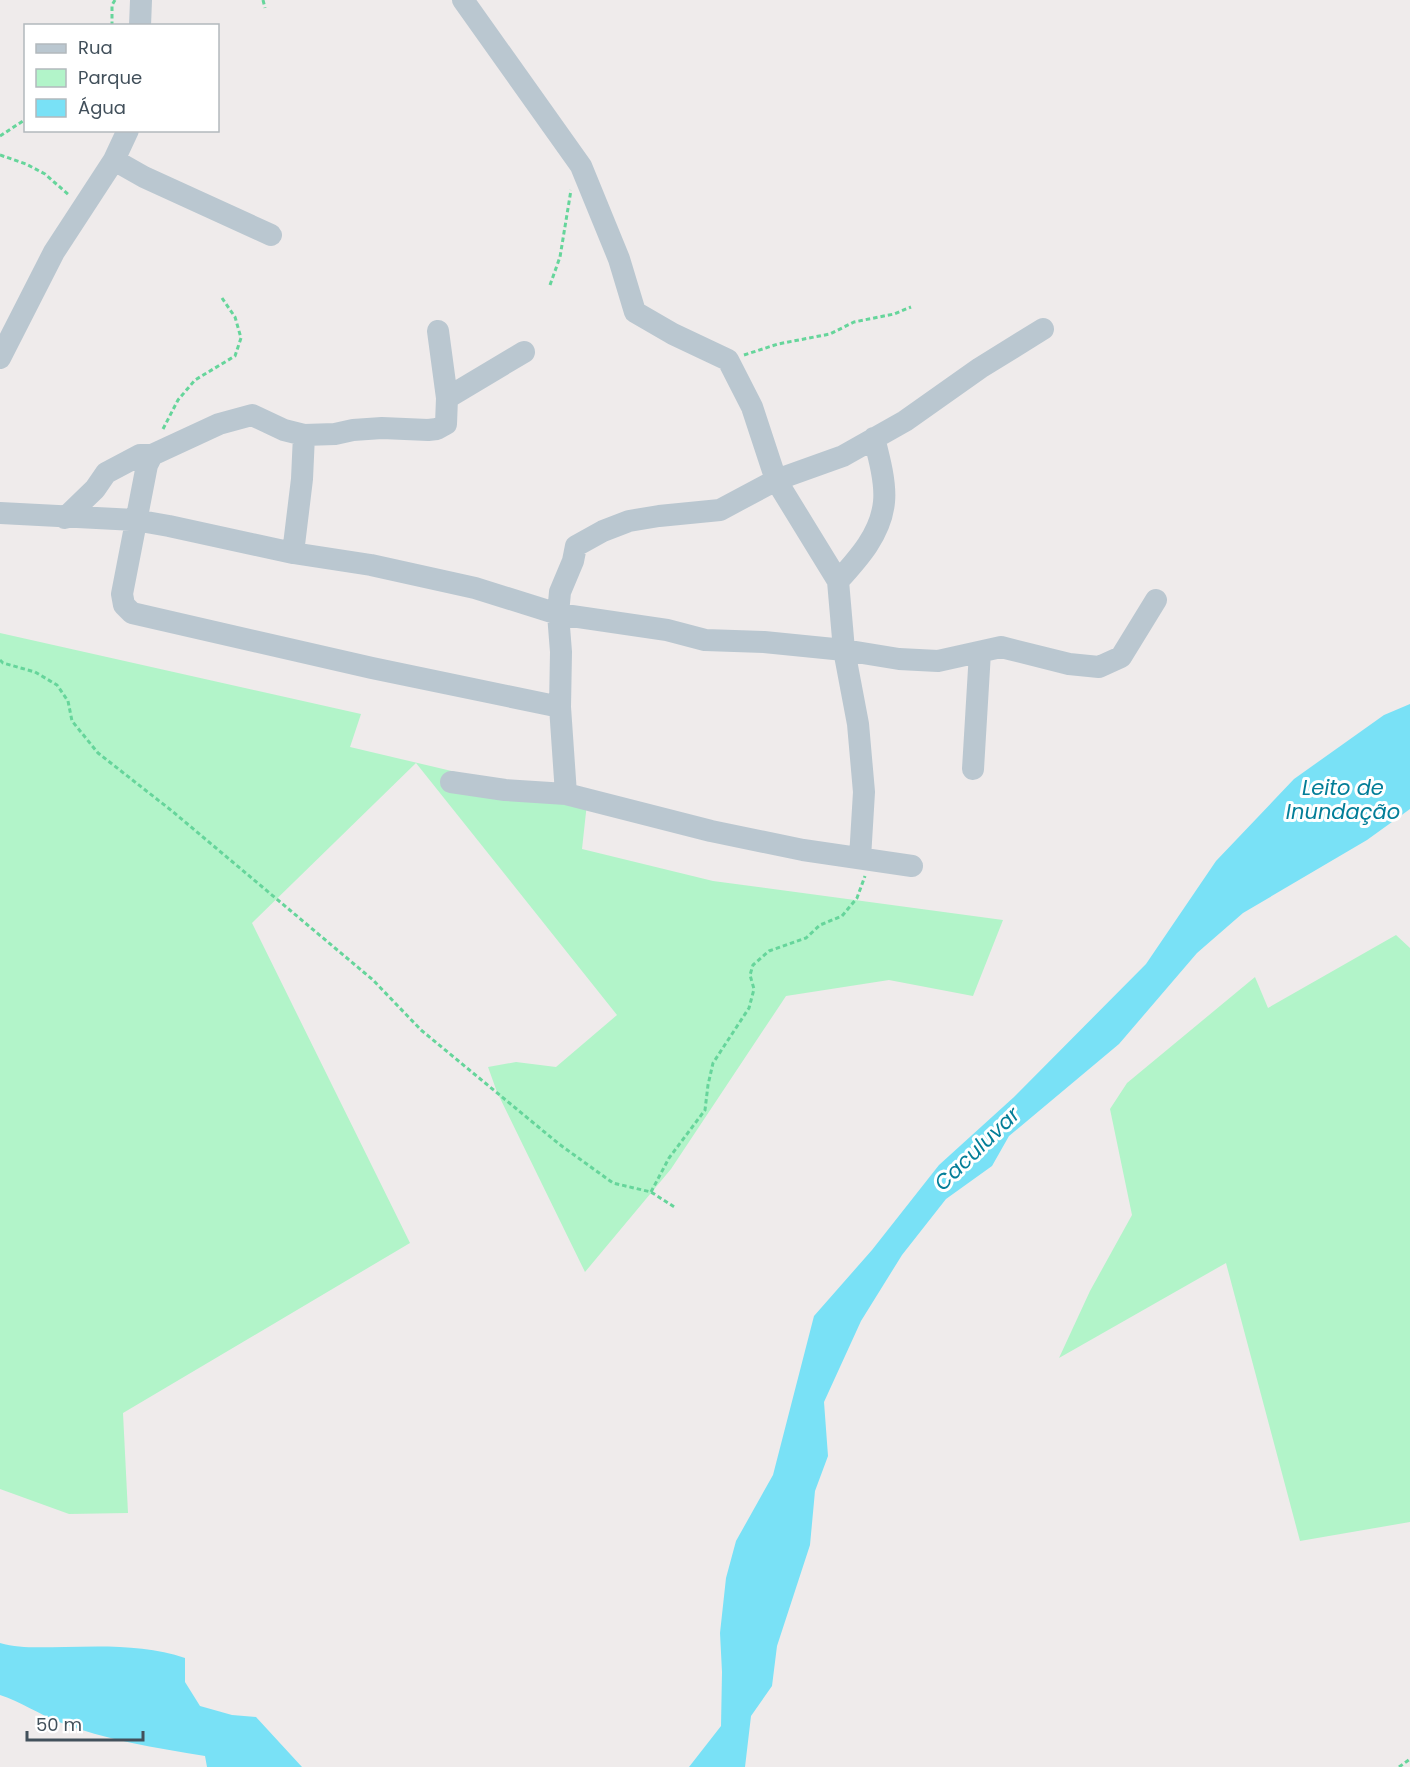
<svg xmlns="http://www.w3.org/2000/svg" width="1410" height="1767" font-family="Poppins,sans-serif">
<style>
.green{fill:#b2f4c9}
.water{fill:#79e1f6}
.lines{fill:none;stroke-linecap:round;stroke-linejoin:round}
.path{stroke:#66d59b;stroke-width:3;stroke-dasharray:4.5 3;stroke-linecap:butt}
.minor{stroke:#bac7d0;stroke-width:22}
.labels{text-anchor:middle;stroke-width:6;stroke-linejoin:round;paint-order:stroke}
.water-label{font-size:21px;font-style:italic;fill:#037e98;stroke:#fff}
</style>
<rect width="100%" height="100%" fill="#efebeb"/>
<path class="green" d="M0,633L361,714L350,747L587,803L582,849L713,881L1003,920L973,996L889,980L786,996L671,1169L585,1272L497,1092L488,1067L516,1062L556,1067L617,1015L416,763L252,923L410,1243L123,1413L128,1513L69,1514L0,1489Z
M1396,935L1410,948V1522L1300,1541L1226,1263L1059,1358L1090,1291L1132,1215L1110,1109L1127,1083L1255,977L1268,1008Z"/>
<path class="water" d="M1410,704V809L1367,840L1243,913L1197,953L1119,1044L1009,1136L992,1166L946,1199L902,1255L861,1321L824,1402L828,1456L815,1491L810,1545L777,1646L772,1686L751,1716L745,1767H689L721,1726L722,1672L720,1633L726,1578L736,1541L773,1475L814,1316L872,1250L939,1165L1014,1097L1146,964L1216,861L1294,779L1384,715Z
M0,1643C21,1649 43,1647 65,1647C104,1646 148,1645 185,1658V1682L200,1706L232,1715L256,1717L302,1767H207L205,1756C156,1748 105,1740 59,1722C39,1714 21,1702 0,1695Z"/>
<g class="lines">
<path class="path" d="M263,0L265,8
M112,26V5L115,0
M0,136L26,119
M0,155L26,164L45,174L70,196
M550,285L560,257L571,190
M744,355L778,344L830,334L854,322L894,314L911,307
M163,429L178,400L195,380L235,356L241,338L235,317L222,298
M0,660L3,663L35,672L57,685L68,701L72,721L98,753L172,811L373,980L421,1030L559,1144L613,1183L651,1192L676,1208
M651,1192L669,1158L705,1110L708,1085L713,1063L749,1008L754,989L750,975L753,965L769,951L806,938L820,925L842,916L857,898L865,876
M1399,1767L1410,1759"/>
<path class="minor" d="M463,0L581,166L619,259L635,312L673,334L728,360L752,407L776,480L843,456L905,421L980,368L1043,329
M140,26L141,0
M114,160L128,130
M438,331L447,398L446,424L437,429L428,430L382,428L353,430L335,434L304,435L284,430L252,415L219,424L152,455L147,465L122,594L124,605L132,613L372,668L560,707
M0,358L54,252L114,160L144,177L271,235
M447,398L524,352
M0,513L135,520L169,526L293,553L371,565L475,588L558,614L561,652L560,707L566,794L711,831L803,850L912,866
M65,518L95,489L106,473L140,455H152
M293,553L302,479L304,435
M838,581C858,559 881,534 884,502C886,483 879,457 874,438
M973,769L980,652
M451,782L505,790L566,794
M860,858L864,792L858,724L844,650L838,581L776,480L720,510L659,516L629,521L603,531L576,546L573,561L560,592L558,614L667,630L705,640L764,642L844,650L899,659L938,661L1001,647L1069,664L1099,667L1121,657L1156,600"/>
</g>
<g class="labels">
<g class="water-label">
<text x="1343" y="795">Leito de<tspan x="1343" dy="24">Inundação</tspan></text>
<text transform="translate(977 1149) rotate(-44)" y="7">Caculuvar</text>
</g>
</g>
<rect x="24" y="24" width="195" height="108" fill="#ffffff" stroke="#b3b9bd" stroke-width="1.5"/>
<rect x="36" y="44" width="30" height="9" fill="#bac7d0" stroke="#b3b9bd" stroke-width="1.5"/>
<text x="78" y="54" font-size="18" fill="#42505b">Rua</text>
<rect x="36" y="69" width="30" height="18" fill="#b2f4c9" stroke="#b3b9bd" stroke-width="1.5"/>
<text x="78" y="84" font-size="18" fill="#42505b">Parque</text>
<rect x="36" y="99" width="30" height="18" fill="#79e1f6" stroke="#b3b9bd" stroke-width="1.5"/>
<text x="78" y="114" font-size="18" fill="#42505b">Água</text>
<path d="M27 1731v9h116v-9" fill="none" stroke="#42505b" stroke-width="3"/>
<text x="36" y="1731" font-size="18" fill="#42505b" stroke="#ffffff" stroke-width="4.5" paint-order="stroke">50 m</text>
</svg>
